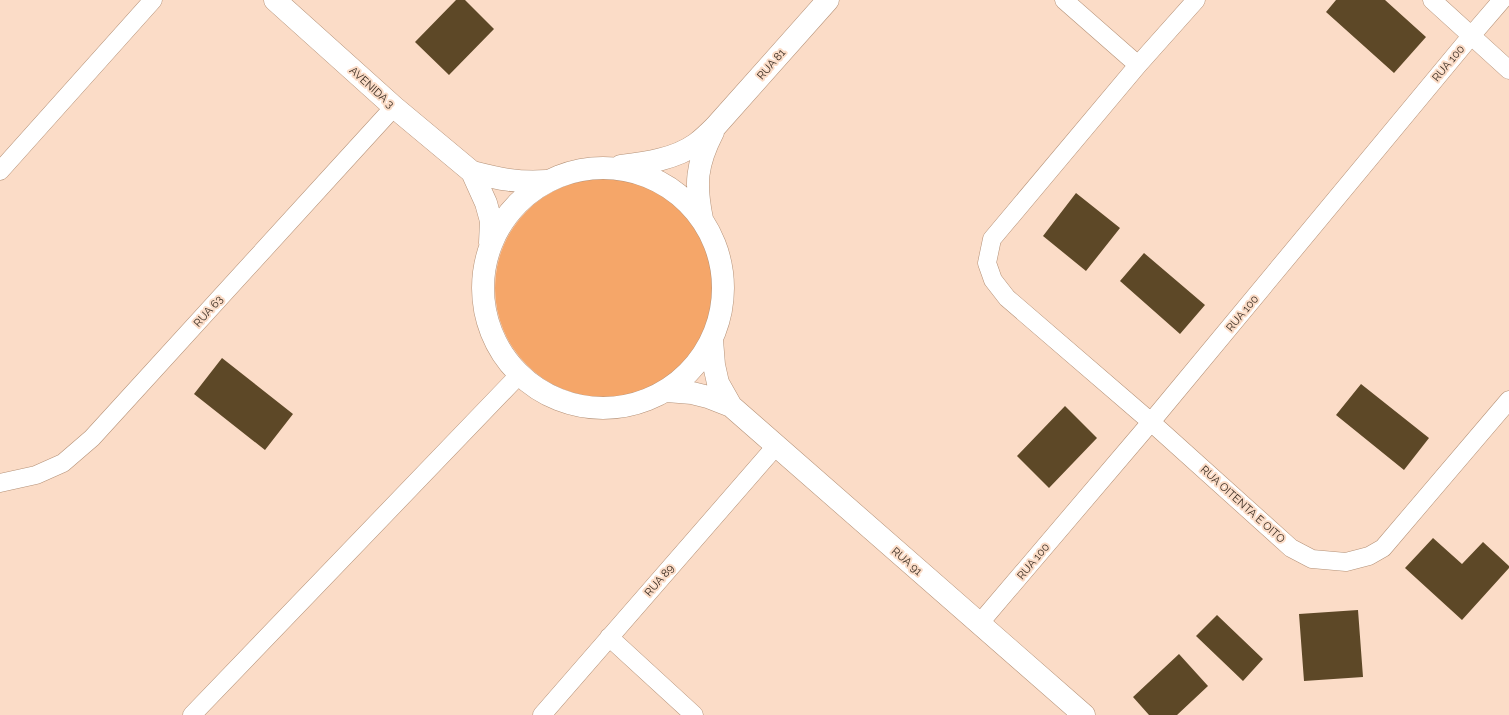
<svg xmlns="http://www.w3.org/2000/svg" width="1509" height="715" font-family="Raleway,sans-serif">
<style>
.green{fill:#f5a669}
.building{fill:#5d4827}
.lines{fill:none;stroke-linecap:round;stroke-linejoin:round}
.street-casing{stroke:#b49177;stroke-width:19}
.secondary-casing{stroke:#b49177;stroke-width:23}
.street{stroke:#fff;stroke-width:18}
.secondary{stroke:#fff;stroke-width:22}
.labels{text-anchor:middle;stroke-width:4;stroke-linejoin:round;paint-order:stroke}
.street-label{font-size:11px;fill:#3a2c21;stroke:#fbdcc7}
</style>
<rect width="100%" height="100%" fill="#fbdcc7"/>
<path class="green" d="M495 288a109 109 0 1 1 218 0a109 109 0 1 1-218 0Z"/>
<path class="building" d="M456,0H465L494,29L449,75L415,42Z
M1336,0H1385L1426,37L1394,73L1326,12Z
M1076,193L1120,228L1086,271L1043,236Z
M1144,253L1205,305L1180,334L1120,281Z
M222,358L293,414L265,450L194,394Z
M1361,384L1429,438L1404,470L1336,415Z
M1065,406L1097,438L1049,488L1017,456Z
M1433,538L1462,564L1483,542L1509,566V568L1462,620L1405,568Z
M1358,610L1363,677L1304,681L1299,614Z
M1217,615L1263,659L1243,681L1196,636Z
M1179,654L1208,686L1177,715H1149L1133,697Z"/>
<g class="lines">
<defs>
<path id="street" d="M1064,0L1138,65
M1196,0L1138,65L992,239L987,263L993,280L1007,298L1151,422L1291,548L1312,559L1346,562L1369,556L1383,548L1509,400
M1432,0L1509,70
M0,171L153,0
M0,483L36,475L63,463L92,438L394,107
M979,624L1151,422L1471,36L1502,0
M609,637L694,715
M192,715L519,375
M542,715L776,446"/>
<path id="secondary" d="M275,0L394,107L472,172L486,203L491,221L490,243
M621,166C646,163 675,159 696,144C703,139 709,133 715,127L828,0
M483 288a120 120 0 1 1 240 0a120 120 0 1 1-240 0Z
M472,172C499,179 518,183 547,181
M702,219C695,184 696,165 713,132
M712,340L714,365L718,383L731,406
M667,391L692,393L708,397L731,406L1084,715"/>
</defs>
<use href="#street" class="street-casing"/>
<use href="#secondary" class="secondary-casing"/>
<use href="#street" class="street"/>
<use href="#secondary" class="secondary"/>
</g>
<g class="labels">
<g class="street-label">
<text transform="translate(1448 63) rotate(-50)" y="4">RUA 100</text>
<text transform="translate(771 64) rotate(-49)" y="4">RUA 81</text>
<text transform="translate(372 87) rotate(42)" y="4">AVENIDA 3</text>
<text transform="translate(208 311) rotate(-48)" y="4">RUA 63</text>
<text transform="translate(1242 313) rotate(-50)" y="4">RUA 100</text>
<text transform="translate(1243 504) rotate(42)" y="4">RUA OITENTA E OITO</text>
<text transform="translate(907 561) rotate(41)" y="4">RUA 91</text>
<text transform="translate(1033 561) rotate(-50)" y="4">RUA 100</text>
<text transform="translate(659 580) rotate(-49)" y="4">RUA 89</text>
</g>
</g>
</svg>
